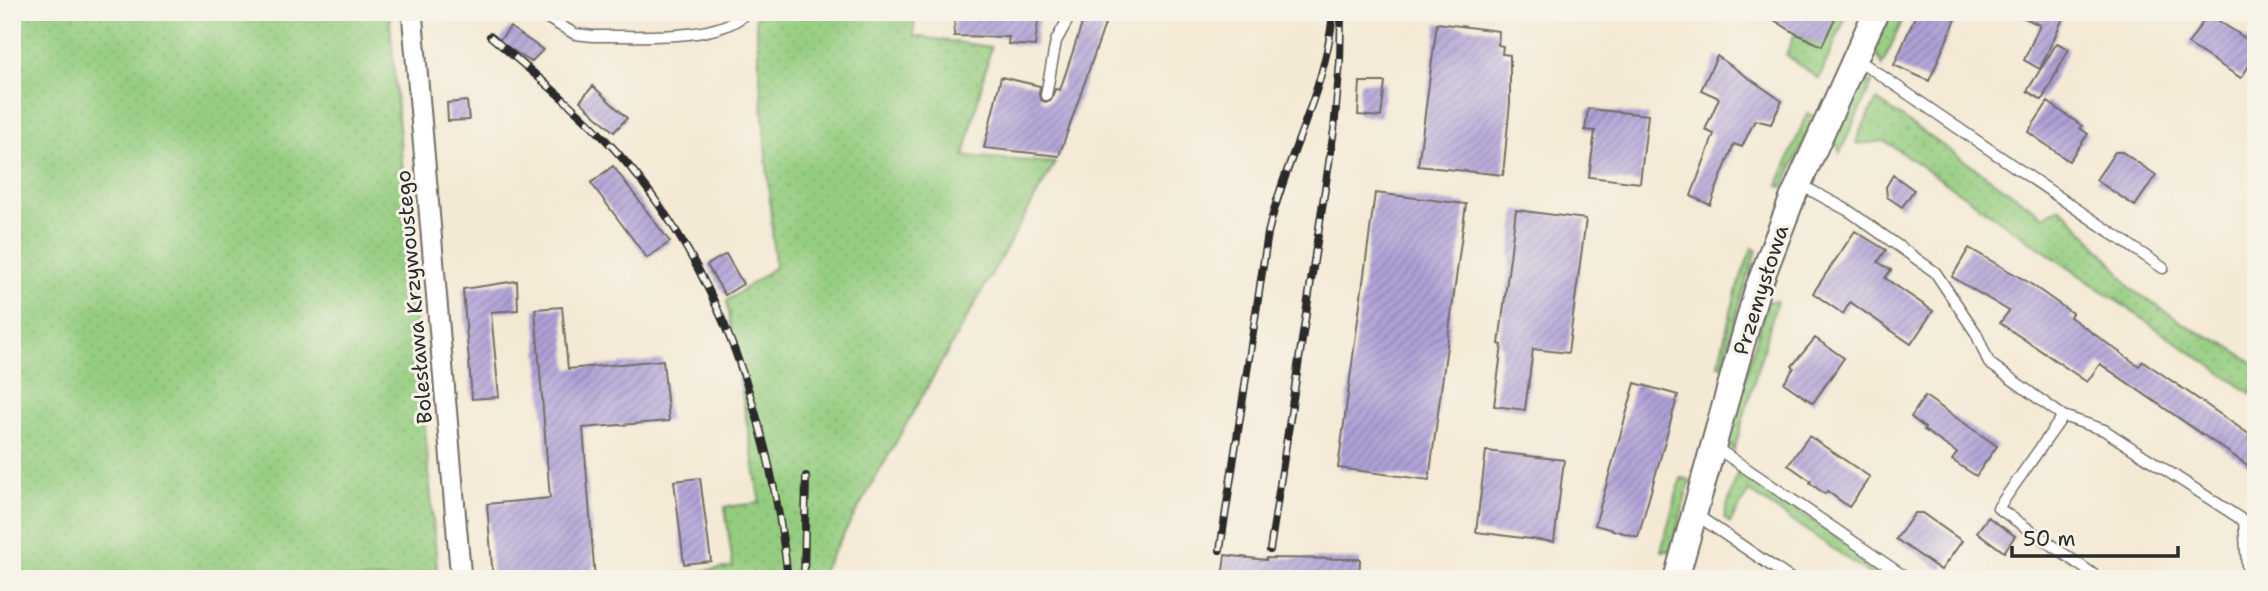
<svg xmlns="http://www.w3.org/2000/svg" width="2268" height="591" font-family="'Shantell Sans',sans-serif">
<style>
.grass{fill:url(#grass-dots);stroke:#607c56;stroke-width:2}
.building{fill:url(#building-hatch)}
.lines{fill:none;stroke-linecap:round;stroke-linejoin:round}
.service-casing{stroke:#716e66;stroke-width:13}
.minor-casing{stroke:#716e66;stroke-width:23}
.tertiary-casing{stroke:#716e66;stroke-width:28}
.service{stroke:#fff;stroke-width:10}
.minor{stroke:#fff;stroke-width:19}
.tertiary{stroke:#fff;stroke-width:24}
.rail-casing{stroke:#2b2b2b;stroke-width:8}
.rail{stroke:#f7f3e8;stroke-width:5;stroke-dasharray:16;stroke-linecap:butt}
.labels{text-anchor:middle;stroke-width:6;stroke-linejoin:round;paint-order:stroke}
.street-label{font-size:21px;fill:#2b2b2b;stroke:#f7f3e8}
</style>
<defs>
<pattern id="grass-dots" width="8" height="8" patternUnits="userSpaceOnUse" patternTransform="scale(1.75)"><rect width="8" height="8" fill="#95cd80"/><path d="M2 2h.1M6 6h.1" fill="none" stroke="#81b06f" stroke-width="1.8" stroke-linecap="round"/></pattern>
<pattern id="building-hatch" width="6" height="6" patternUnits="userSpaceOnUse" patternTransform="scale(1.75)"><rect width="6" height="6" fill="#afa0d7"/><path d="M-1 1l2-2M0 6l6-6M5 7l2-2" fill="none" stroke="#8f83af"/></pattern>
</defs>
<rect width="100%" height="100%" fill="#f7f3e8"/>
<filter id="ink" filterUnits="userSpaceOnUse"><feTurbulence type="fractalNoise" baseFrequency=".0143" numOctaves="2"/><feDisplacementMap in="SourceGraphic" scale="14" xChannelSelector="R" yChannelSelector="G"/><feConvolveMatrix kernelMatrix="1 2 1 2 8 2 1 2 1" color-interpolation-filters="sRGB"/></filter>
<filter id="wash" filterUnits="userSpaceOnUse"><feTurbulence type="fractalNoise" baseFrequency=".00686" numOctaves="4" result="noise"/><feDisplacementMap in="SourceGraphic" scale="28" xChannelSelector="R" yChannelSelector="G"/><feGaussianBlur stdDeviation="1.57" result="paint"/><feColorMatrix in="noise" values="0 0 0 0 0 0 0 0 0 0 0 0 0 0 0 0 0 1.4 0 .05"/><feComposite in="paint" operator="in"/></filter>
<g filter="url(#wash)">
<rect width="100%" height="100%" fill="#f4e9d4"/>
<path class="grass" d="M12,12H389L438,579H12Z
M755,12H914V36L991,47L964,156L1055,163L818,579H631L733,567L725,507L760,503L727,301L775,267Z
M1837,12H1848L1819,79L1786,55L1795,33L1822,45Z
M1891,12H1906L1882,66L1875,49Z
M1861,78L1872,83L1840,153L1834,137Z
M1877,100L2044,216L2060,208L2068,214L2112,263L2131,289L2194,330L2225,344L2256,365V397L1885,141L1856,144L1859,133Z
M1807,113L1816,117L1783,187L1778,185Z
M1752,248L1757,250L1741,297L1723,366L1718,365L1737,288Z
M1767,301H1777L1734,451L1727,443Z
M1738,470L1898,579H1877L1749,491L1730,523L1724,518Z
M1681,478L1690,480L1672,551H1661Z"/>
<g id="blocks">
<path class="building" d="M955,12H1039L1035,46L1008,44L1009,37L954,36Z
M1761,12H1838L1822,46L1795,33Z
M1917,12H1959L1929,81L1894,65Z
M2012,12H2066L2040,69L2024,60L2040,25Z
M2208,14L2256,45V55L2241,78L2188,44Z
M1084,18L1105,24L1059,156L984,148L1001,77L1040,86L1039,94L1041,100L1045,102L1051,100L1055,89L1060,90Z
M1437,23L1499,31L1498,45L1503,46L1502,54L1510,55V103L1503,175L1418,166Z
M510,27L543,50L531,62L499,41Z
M2057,43L2069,49L2042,100L2027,91Z
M1717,56L1782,101L1771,124L1755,120L1742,147L1734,144L1710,205L1691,196L1714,134L1705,130L1719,98L1701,90Z
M1360,82H1385L1381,117L1358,115Z
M593,86L627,118L614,132L580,101Z
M467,101L469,120L448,121L447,103Z
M2048,102L2082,126L2080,128L2088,134L2069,161L2028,132Z
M1588,109L1648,115L1640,183L1589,177L1595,131L1585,130Z
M2115,152H2122L2156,175L2135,206L2096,180Z
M613,166L670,242L647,258L591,183Z
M1893,175L1914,190L1902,207L1887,197L1886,187Z
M1375,193L1466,204L1429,480L1338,468Z
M1516,210L1586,219L1568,353L1533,349L1525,410L1494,406L1502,345L1499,344Z
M1855,231L1886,250L1878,262L1891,270L1885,278L1933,311L1911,344L1850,302L1843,314L1813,293Z
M1969,248L2028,282L2072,313L2070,317L2139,366L2143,361L2256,439V471L2100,364L2087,382L2000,323L2009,311L1952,277Z
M726,254L743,284L725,295L707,265Z
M517,281L518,310L491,312L499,397L472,399L463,289Z
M562,307L568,369L663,360L669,421L583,428L595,579H493L487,504L550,498L535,309Z
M1815,338L1844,358L1813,403L1784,383L1794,368L1792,366Z
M1635,383L1678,395L1638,537L1595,525Z
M1925,396L1997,446L1976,476L1952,460L1957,453L1924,430L1925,428L1911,417Z
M1809,436L1870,477L1849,507L1827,491L1825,494L1810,483L1811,481L1788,465Z
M1486,451L1564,460L1554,542L1476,532Z
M700,478L711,561L684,564L674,481Z
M1915,513H1922L1962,541L1941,570L1896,539Z
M1988,517L2015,536L2004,552L1977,532Z
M1225,555L1266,560V558L1360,559L1359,579H1222Z"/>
</g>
</g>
<g filter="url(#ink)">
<use href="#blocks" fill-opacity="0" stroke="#716e66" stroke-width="2"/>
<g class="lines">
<defs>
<path id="service" d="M537,12L575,34L593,36C634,35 718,43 747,12
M1857,59L2163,268
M1046,95L1056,41L1072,12
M1801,185L1849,211L1935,272L1976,333L1989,363L2063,416L2104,430L2244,521L2248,579
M2063,416L1998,508L2100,579
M1715,447L1908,579
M1695,514L1791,579"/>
<path id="minor" d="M412,12L461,579"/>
<path id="tertiary" d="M1676,579L1757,290L1792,199L1876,12"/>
</defs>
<use href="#service" class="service-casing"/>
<use href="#minor" class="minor-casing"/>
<use href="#tertiary" class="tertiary-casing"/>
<use href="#service" class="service"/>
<use href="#minor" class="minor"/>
<use href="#tertiary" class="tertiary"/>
<defs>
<path id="rail" d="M490,36C533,73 578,109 616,151C721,267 771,426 788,579
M1220,550L1268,233C1286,156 1326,92 1333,12
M1270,550L1334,130L1340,62L1341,16
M804,579L806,476"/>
</defs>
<use href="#rail" class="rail-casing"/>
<use href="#rail" class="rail"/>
</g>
</g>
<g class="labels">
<g class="street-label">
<text transform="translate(1761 290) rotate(-72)" y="7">Przemysłowa</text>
<text transform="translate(414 297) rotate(-95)" y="7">Bolesława Krzywoustego</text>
</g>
</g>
<rect width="2268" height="591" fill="none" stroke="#f7f3e8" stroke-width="42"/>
<path d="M2012 546v10h166v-10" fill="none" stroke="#2b2b2b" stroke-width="3.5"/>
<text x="2023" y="546" font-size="21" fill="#2b2b2b" stroke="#f7f3e8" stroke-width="5" paint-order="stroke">50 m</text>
</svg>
